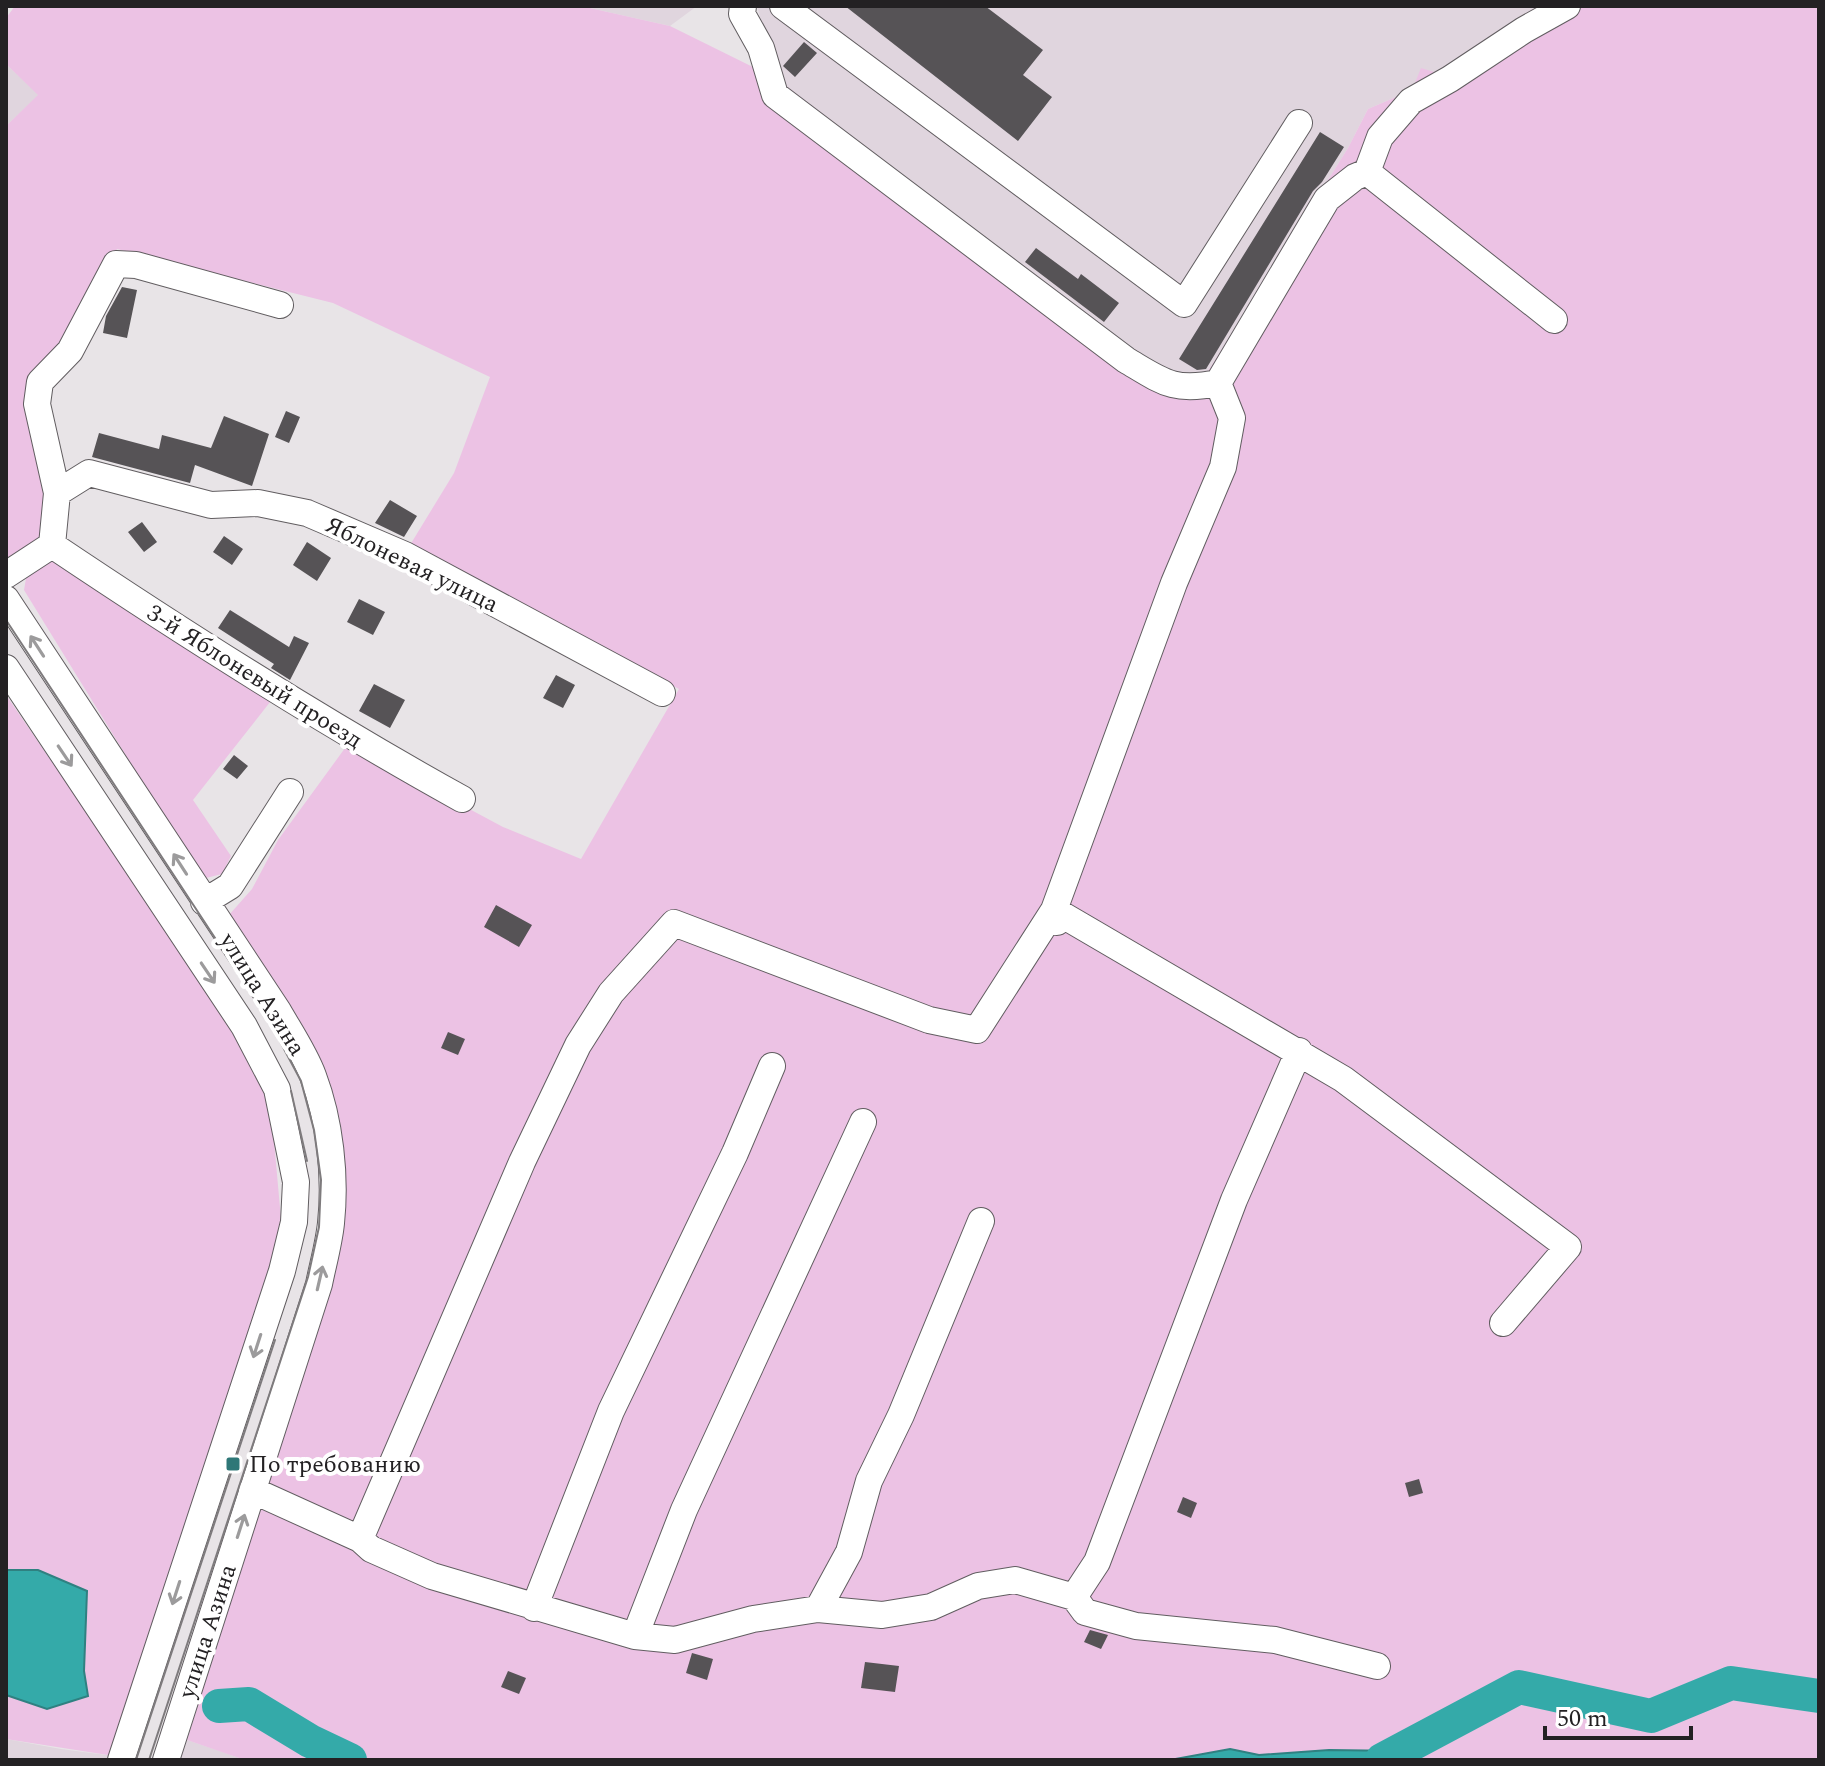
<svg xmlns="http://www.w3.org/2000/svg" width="1825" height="1766" font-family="Spectral,serif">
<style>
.built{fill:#e0d5de}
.green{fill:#ecc2e4}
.water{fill:#34aaa9;stroke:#2f8181;stroke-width:2}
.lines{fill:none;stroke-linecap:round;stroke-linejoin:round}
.river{stroke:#34aaa9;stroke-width:34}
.building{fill:#565356}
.minor-casing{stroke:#615d60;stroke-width:28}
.minor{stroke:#fff;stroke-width:26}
.tram{stroke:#7e7b7d;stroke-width:2}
.oneway{stroke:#9c9b9c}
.poi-dot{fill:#2e7777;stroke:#fff;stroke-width:3}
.labels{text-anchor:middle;stroke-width:8;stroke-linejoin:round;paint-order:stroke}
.street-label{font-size:24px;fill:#232123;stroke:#fff}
.poi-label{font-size:24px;fill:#232123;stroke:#fff;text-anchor:start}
</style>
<rect width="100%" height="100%" fill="#e8e4e7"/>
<path class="built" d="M581,6H697L670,26Z
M757,6H1545L1444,76L1368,109L1348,148L1205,376L1176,377L1138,354L777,79Z
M6,64L39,95L6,126Z
M6,1739L61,1749L114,1756L113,1760H6Z
M187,1740L220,1751L245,1760H180Z"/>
<path class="green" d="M15,6H581L670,26L777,79L1138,354L1176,377L1205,376L1348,148L1368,109L1412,90L1421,68L1444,75L1499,31L1545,6H1819V1760H1413L1402,1751L1329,1750L1259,1755L1230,1749L1170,1760H245L187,1740L329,1290L326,1080L229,915L252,889L278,840L348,744L503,827L581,859L679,689L407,550L454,473L490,377L333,303L117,249L61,346L33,374L50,500L41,540L6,560V126L38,95L6,64V18Z
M40,560H57L274,697L193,800L231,856L222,874L202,879L24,590L27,573Z
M6,695L240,1036L264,1093L274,1141L281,1219L270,1275L114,1756L6,1739V1695L47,1709L88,1695L84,1671L87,1591L38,1570H6Z"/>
<path class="water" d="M6,1570H38L87,1591L84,1671L88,1696L47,1709L6,1695Z
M1230,1749L1259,1755L1329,1750L1403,1751L1413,1760H1170Z"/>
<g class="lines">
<path class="river" d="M219,1706L249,1704L310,1741L350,1760
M1382,1760L1519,1687L1651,1716L1731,1683L1819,1696"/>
</g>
<path class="building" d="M845,6H985L1043,50L1023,75L1052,97L1018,141Z
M804,42L817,53L795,77L783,66Z
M1320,132L1344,147L1322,182L1313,191L1206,369L1197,370L1179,359Z
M1036,248L1078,279L1081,274L1119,303L1104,322L1025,262Z
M122,287L137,290L127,338L103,333L106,316Z
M286,411L300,417L289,443L275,437Z
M224,416L269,434L252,486L195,465L190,483L92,457L99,433L159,449L162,435L211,448Z
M390,500L417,516L404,537L375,523Z
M142,522L157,542L144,552L128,532Z
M224,536L243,549L232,565L213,552Z
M307,542L331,558L317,581L293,565Z
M359,599L385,612L373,635L347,622Z
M230,610L289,647L294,636L309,643L290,680L271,668L274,664L218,628Z
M556,675L575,685L563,708L543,698Z
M374,684L405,700L390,728L359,711Z
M234,755L248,766L237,779L223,769Z
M496,905L532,925L519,947L484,927Z
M448,1032L465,1039L458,1055L441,1048Z
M1419,1479L1423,1493L1409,1497L1405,1483Z
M1183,1497L1197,1503L1191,1518L1177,1512Z
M1090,1630L1108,1635L1101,1649L1084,1642Z
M692,1653L713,1659L707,1680L686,1673Z
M865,1662L899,1666L895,1692L861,1688Z
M508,1671L526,1678L519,1694L501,1687Z"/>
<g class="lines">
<defs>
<path id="minor" d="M783,6L1184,304L1299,123
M1367,172L1554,320
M1218,383L1327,199L1355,177L1367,172L1380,137L1411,101L1450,79L1524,30L1567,6
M57,493L89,473L211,505L258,503L307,513L405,555L662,693
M52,545C186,635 321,721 462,799
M6,575L52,545L57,493L37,404L40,382L70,351L116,264L136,265L280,305
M6,599L278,1011C290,1032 305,1054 313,1076C330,1121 336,1176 331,1223C329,1243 323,1264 319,1284L166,1760
M6,668L244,1026L277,1089L296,1182L294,1222L282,1271L121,1760
M204,902L230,886L290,792
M1057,922L1054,910L1343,1079L1568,1247L1503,1323
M252,1490L360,1539L371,1549L432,1576L635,1636L675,1640L753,1619L818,1609L882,1615L931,1607L978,1586L1015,1580L1074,1597L1085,1612L1136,1626L1275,1640L1377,1666
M360,1539L522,1162L578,1045L611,993L674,923L929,1020L977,1030L1054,910L1174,583L1223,467L1232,418L1218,383C1173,392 1163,382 1126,360L775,95L761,48L742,14L743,6
M1074,1597L1097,1562L1234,1200L1299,1051
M534,1608L611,1411L735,1153L772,1066
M818,1609L849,1552L869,1481L901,1415L981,1221
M635,1636L684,1510L863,1122"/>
</defs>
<use href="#minor" class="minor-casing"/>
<use href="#minor" class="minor"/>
<path class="tram" d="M6,620L267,1017L301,1081L314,1130L321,1180L319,1227L308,1277L149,1760
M291,1091L307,1161
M136,1760L275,1340"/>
</g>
<defs><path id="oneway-shaft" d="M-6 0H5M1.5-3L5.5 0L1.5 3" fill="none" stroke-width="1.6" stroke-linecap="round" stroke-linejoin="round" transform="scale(2)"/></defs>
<g class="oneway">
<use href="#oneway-shaft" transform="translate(37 646) rotate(-123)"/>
<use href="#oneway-shaft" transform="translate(65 756) rotate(56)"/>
<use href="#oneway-shaft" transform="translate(180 864) rotate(-123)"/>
<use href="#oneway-shaft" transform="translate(208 973) rotate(56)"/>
<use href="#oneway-shaft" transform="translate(320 1278) rotate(-77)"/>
<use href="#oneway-shaft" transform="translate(257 1346) rotate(108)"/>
<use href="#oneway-shaft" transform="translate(241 1526) rotate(-72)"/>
<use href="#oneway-shaft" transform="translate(176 1593) rotate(108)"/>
</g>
<rect class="poi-dot" x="225" y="1456" width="16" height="16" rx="4"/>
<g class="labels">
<g class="street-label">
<text transform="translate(412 564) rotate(26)" y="8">Яблоневая улица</text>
<text transform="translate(255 676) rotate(32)" y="8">3-й Яблоневый проезд</text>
<text transform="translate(263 994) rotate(58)" y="8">улица Азина</text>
<text transform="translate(207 1631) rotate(-72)" y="8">улица Азина</text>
</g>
<g class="poi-label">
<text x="249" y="1472">По требованию</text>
</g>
</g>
<rect width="1825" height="1766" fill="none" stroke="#232123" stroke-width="16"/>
<path d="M1545 1726v12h146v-12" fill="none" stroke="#232123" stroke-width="4"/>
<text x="1557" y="1726" font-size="24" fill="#232123" stroke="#ffffff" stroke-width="6" paint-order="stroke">50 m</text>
</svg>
